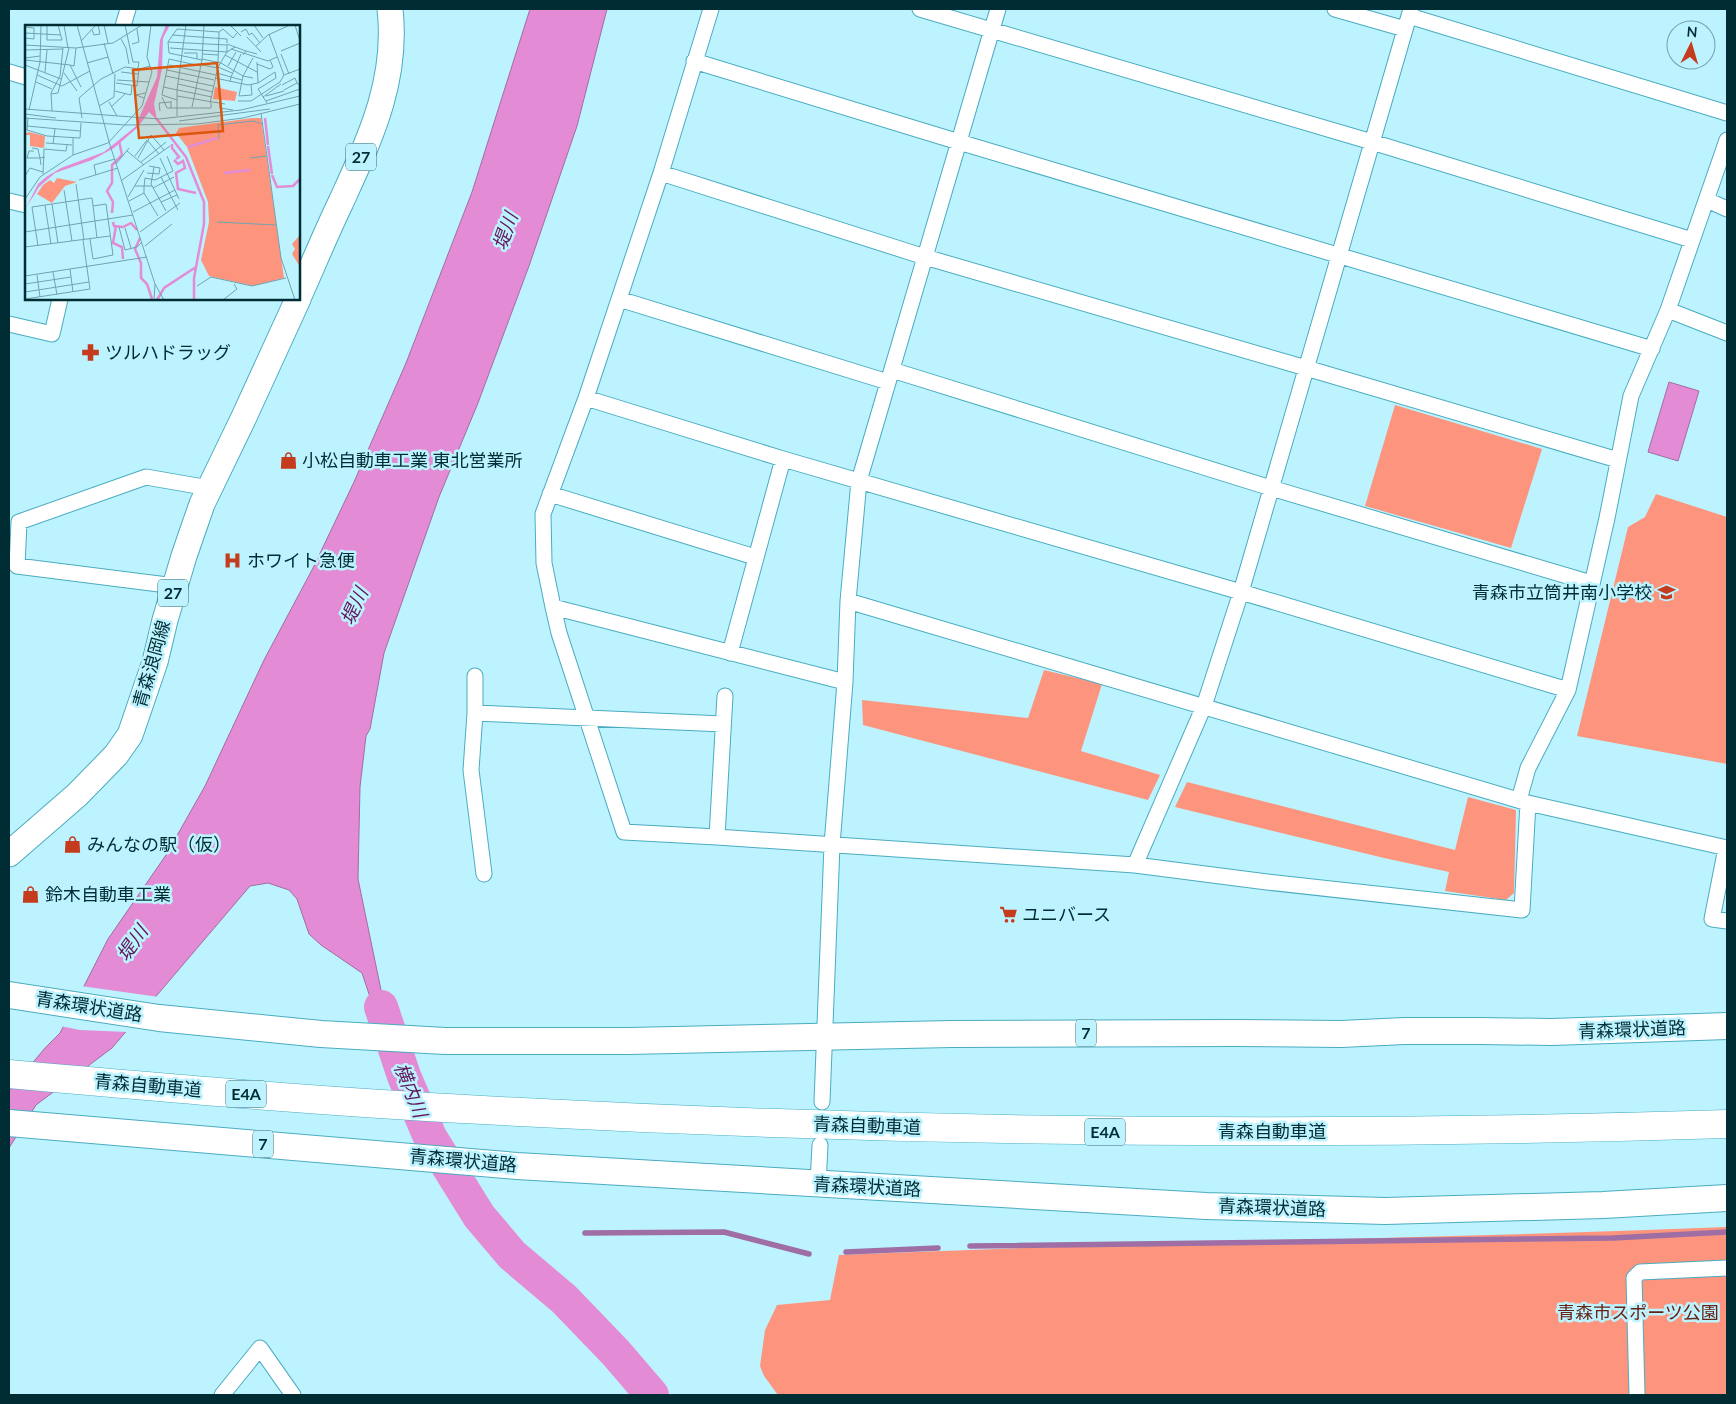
<svg xmlns="http://www.w3.org/2000/svg" width="1736" height="1404" font-family="Lato,'Noto Sans JP',sans-serif">
<style>
.green{fill:#fd957e}
.water{fill:#e38bd4;stroke:#9f6ea4}
.pier{fill:#bdf3ff}
.lines{fill:none;stroke-linecap:round;stroke-linejoin:round}
.stream{stroke:#9f6ea4;stroke-width:5.5}
.river{stroke:#e38bd4;stroke-width:34}
.minor-casing{stroke:#4aacc0;stroke-width:17}
.primary-casing{stroke:#4aacc0;stroke-width:27}
.trunk-casing{stroke:#4aacc0;stroke-width:28}
.motorway-casing{stroke:#4aacc0;stroke-width:29}
.minor{stroke:#fff;stroke-width:15}
.primary{stroke:#fff;stroke-width:25}
.trunk{stroke:#fff;stroke-width:26}
.motorway{stroke:#fff;stroke-width:28}
.labels{text-anchor:middle;stroke-width:5;stroke-linejoin:round;paint-order:stroke}
.shield{fill:#bdf3ff;stroke:#396871;stroke-width:1}
.shield-label{font-size:16px;font-weight:bold;fill:#002c34}
.poi-label{font-size:18px;fill:#002c34;stroke:#bdf3ff;text-anchor:start}
.street-label{font-size:18px;fill:#002c34;stroke:#bdf3ff}
.park-label{font-size:18px;fill:#672214;stroke:#bdf3ff}
.water-label{font-size:19px;font-style:italic;fill:#621459;stroke:#bdf3ff}
.inset-river{fill:none;stroke:#e38bd4;stroke-width:2.5}
.inset-road{fill:none;stroke:#71a3ae;stroke-width:1}
.view{fill:#dc570e;fill-opacity:0.15;stroke:#dc570e;stroke-width:2.5}
.inset-edge{fill:none;stroke:#002c34;stroke-width:2.5}
</style>
<rect width="100%" height="100%" fill="#bdf3ff"/>
<path class="green" d="M1395,405L1542,449L1511,548L1365,506Z
M1656,494L1727,517V764L1577,736L1628,527L1645,517Z
M1044,670L1102,684L1081,751L1160,775L1148,800L863,725L862,700L1028,718Z
M1187,782L1455,850L1468,797L1516,810L1514,893L1506,900L1445,891L1449,872L1384,858L1175,807Z
M1727,1227V1395H778L764,1376L760,1366L765,1330L777,1305L830,1300L839,1255C1135,1242 1431,1239 1727,1227Z"/>
<path class="water" d="M530,9H607L577,126L529,266L478,403L439,497L384,653L370,729L366,736L360,787L358,879L381,990L403,1067L369,994L362,973L321,945L309,934L297,899L289,890L268,883L250,886L112,1048L36,1105L9,1148V1091L45,1048L60,1033L108,939L166,855L205,786L264,660L313,568L354,482L406,363L472,192Z
M1669,382L1699,391L1678,461L1648,452Z"/>
<path class="pier" d="M81,986L159,997L128,1032L80,1030L60,1026Z"/>
<g class="lines">
<path class="stream" d="M488,1226L504,1228
M585,1233L724,1232L809,1254
M970,1246L1613,1238L1727,1232
M846,1252L938,1248"/>
<path class="river" d="M381,1007L404,1076L430,1137L479,1216L512,1255L564,1299L616,1353L652,1395"/>
<defs>
<path id="minor" d="M711,9L661,173L586,398L543,514L544,563L553,607L845,682
M920,9L1372,142L1692,240
M1335,9L1405,29
M1409,16L1727,113
M123,26L128,9
M694,61L959,142L1652,349
M9,72L26,77
M661,173L925,257L1306,368L1618,460
M1707,200L1727,209
M9,201L26,205
M619,299L888,382
M1668,310L1727,333
M9,324L52,334L60,299
M892,370L1271,488L1591,583
M586,398L783,459L1241,592L1568,690
M550,494L755,557
M175,586L17,566L19,522L146,477L209,488
M848,601L1528,803L1727,848
M553,607L559,633L624,832L717,837
M730,653L783,459
M725,696L717,837L1135,865L1267,882L1522,910L1528,803
M475,713V676
M1519,800L1528,768L1568,690L1607,518L1631,396L1668,310L1727,140
M1726,848L1712,919L1727,921
M1135,865L1204,706L1241,592L1411,9
M484,874L471,770L475,713L723,724
M822,1102L832,845L845,682L848,601L859,481L998,9
M818,1184L820,1145
M222,1395L260,1348L293,1395
M1637,1395L1634,1278L1640,1272L1727,1268"/>
<path id="primary" d="M299,296C313,265 326,233 341,202C370,138 398,81 390,9
M9,854L77,795L116,755L130,735L155,662L165,620L184,556L202,504L244,417L298,299"/>
<path id="trunk" d="M9,995L159,1018L321,1034L445,1041H629L952,1034L1236,1033L1341,1034L1405,1031H1481L1552,1032L1727,1026
M9,1123L517,1166L1206,1206L1385,1211L1603,1205L1727,1198"/>
<path id="motorway" d="M9,1074C167,1088 325,1102 483,1110C898,1133 1312,1137 1727,1124"/>
</defs>
<use href="#minor" class="minor-casing"/>
<use href="#primary" class="primary-casing"/>
<use href="#trunk" class="trunk-casing"/>
<use href="#motorway" class="motorway-casing"/>
<use href="#minor" class="minor"/>
<use href="#primary" class="primary"/>
<use href="#trunk" class="trunk"/>
<use href="#motorway" class="motorway"/>
</g>
<defs>
<symbol id="pharmacy-bare" viewBox="-9 -9 18 18"><path d="M-2-6h4v4h4v4h-4v4h-4v-4h-4v-4h4Z" fill="#c53b1e" stroke="#bdf3ff" stroke-width="2.5" paint-order="stroke"/></symbol>
<symbol id="shop-bare" viewBox="-9 -9 18 18"><path d="M-5-2.5h2.3a2.7 3.5 0 0 1 5.4 0H5L5.5 6h-11ZM-1.5-2.5h3a1.5 2.3 0 0 0-3 0Z" fill="#c53b1e" stroke="#bdf3ff" stroke-width="2.5" paint-order="stroke"/></symbol>
<symbol id="hospital-bare" viewBox="-9 -9 18 18"><path d="M-5-5h3v3.5h4V-5h3V5h-3V1.5h-4V5h-3Z" fill="#c53b1e" stroke="#bdf3ff" stroke-width="2.5" paint-order="stroke"/></symbol>
<symbol id="school-bare" viewBox="-9 -9 18 18"><path d="M0-5L7-2L0 1L-7-2ZM-4 1L0 2.5L4 1V4Q0 6-4 4Z" fill="#c53b1e" stroke="#bdf3ff" stroke-width="2.5" paint-order="stroke"/></symbol>
<symbol id="supermarket-bare" viewBox="-9 -9 18 18"><path d="M-6-5.5h2.5l.6 2H6L4.5 2H-2.5L-4.4-4H-6ZM-1.5 3.2a1.3 1.3 0 1 0 .1 0ZM3 3.2a1.3 1.3 0 1 0 .1 0Z" fill="#c53b1e" stroke="#bdf3ff" stroke-width="2.5" paint-order="stroke"/></symbol>
</defs>
<g fill-rule="evenodd">
<use href="#pharmacy-bare" x="78" y="340" width="25" height="25"/>
<use href="#shop-bare" x="276" y="448" width="25" height="25"/>
<use href="#hospital-bare" x="220" y="548" width="25" height="25"/>
<use href="#school-bare" x="1654" y="580" width="25" height="25"/>
<use href="#shop-bare" x="60" y="832" width="25" height="25"/>
<use href="#shop-bare" x="18" y="882" width="25" height="25"/>
<use href="#supermarket-bare" x="996" y="902" width="25" height="25"/>
</g>
<g class="labels">
<g class="shield">
<rect x="346" y="143.5" width="30" height="27" rx="4"/>
<rect x="158" y="579.5" width="30" height="27" rx="4"/>
<rect x="1076" y="1019.5" width="20" height="27" rx="4"/>
<rect x="226" y="1080.5" width="40" height="27" rx="4"/>
<rect x="1085" y="1118.5" width="40" height="27" rx="4"/>
<rect x="253" y="1130.5" width="20" height="27" rx="4"/>
</g>
<g class="shield-label">
<text x="361" y="163">27</text>
<text x="173" y="599">27</text>
<text x="1086" y="1039">7</text>
<text x="246" y="1100">E4A</text>
<text x="1105" y="1138">E4A</text>
<text x="263" y="1150">7</text>
</g>
<g class="poi-label">
<text x="105" y="359">ツルハドラッグ</text>
<text x="302" y="467">小松自動車工業 東北営業所</text>
<text x="247" y="567">ホワイト急便</text>
<text x="1652" y="599" text-anchor="end">青森市立筒井南小学校</text>
<text x="87" y="851">みんなの駅（仮）</text>
<text x="45" y="901">鈴木自動車工業</text>
<text x="1022" y="921">ユニバース</text>
</g>
<g class="street-label">
<text transform="translate(152 664) rotate(-74)" y="6">青森浪岡線</text>
<text transform="translate(89 1007) rotate(9)" y="6">青森環状道路</text>
<text transform="translate(1632 1030) rotate(-2)" y="6">青森環状道路</text>
<text transform="translate(148 1086) rotate(5)" y="6">青森自動車道</text>
<text transform="translate(867 1126) rotate(2)" y="6">青森自動車道</text>
<text x="1272" y="1138">青森自動車道</text>
<text transform="translate(463 1161) rotate(5)" y="6">青森環状道路</text>
<text transform="translate(867 1187) rotate(3)" y="6">青森環状道路</text>
<text transform="translate(1272 1208) rotate(2)" y="6">青森環状道路</text>
</g>
<g class="park-label">
<text x="1638" y="1319">青森市スポーツ公園</text>
</g>
<g class="water-label">
<text transform="translate(505 231) rotate(-70)" y="7">堤川</text>
<text transform="translate(354 606) rotate(-65)" y="7">堤川</text>
<text transform="translate(132 943) rotate(-55)" y="7">堤川</text>
<text transform="translate(411 1090) rotate(68)" y="7">横内川</text>
</g>
</g>
<g transform="translate(25 25)">
<rect width="275" height="275" fill="#bdf3ff"/>
<path d="M190,62L212,67L210,76L188,74ZM227,93H236L259,253L228,261L184,251L176,235L184,197L183,177L162,122L151,108L154,103ZM3,107L20,111L19,123L5,121V110H0ZM32,153L52,157L40,161L27,178L12,169L18,160L25,155L29,158ZM275,210L274,236L275,242L267,229L270,224L267,219Z" fill="#fd957e"/>
<path d="M141,0H145L138,13L137,44L129,79L132,95L124,87L112,103L89,123L67,135L30,148L14,162L1,183L13,159L21,152L36,143L79,127L110,102L132,52L135,15Z" fill="#e38bd4"/>
<path class="inset-river" d="M131,93L161,132L179,177V199L169,253V275M240,93L243,120M147,119V123L154,132L151,134M243,121L247,149M163,122L192,113M149,135L153,139L158,136L160,143L151,148L153,164L171,168M199,148L225,145M247,150L252,162L268,161L275,154M87,188L88,177L82,166L87,158V140L97,130L94,116M88,197L89,201L98,202L106,198L112,205M91,201L88,218L97,222L98,234M115,213L110,224L116,238V253L122,259L127,274M132,275L139,263L171,242"/>
<path class="inset-road" d="M22,0V15H37L33,0M39,0L43,23M52,0L85,120L130,259L139,275M79,0L83,18M100,0L108,37H114L113,43M205,0L216,11M229,0L238,13M270,0L275,16M0,2L9,3V14L0,13M67,5L69,10L75,9L73,0M194,7L198,4L208,13L212,8M216,7L221,4L224,10L227,8L235,18M0,8L36,10M244,9L259,50M147,10L202,14V18M222,12L236,27M96,14L101,23L104,39M56,16L71,0M143,17L202,20V27M79,18L88,49M107,19L114,17L112,4M202,19L221,26M0,20L51,23L88,18L117,0M231,21L243,10L265,0M145,23L202,27M206,24L243,36L252,32M0,25L38,24M256,26L275,18M159,28H172V34M178,29L193,30M256,29L264,49M200,30L232,47M218,30L221,26L232,29M0,33L15,31M177,34L196,38L218,51L228,33M0,35L45,40M177,35L144,28L143,17L152,4L194,7L193,37M232,37L233,58M62,38L83,32M232,39L245,44L248,42L245,35M0,40L36,54M45,40L56,62M45,40L49,41L51,23M144,40L191,50M177,40L193,43M203,41L211,27M193,42L207,48M142,45L189,55M20,47L22,25M96,47L113,49M39,48L52,66M192,48L206,52L216,29M12,50L37,61L65,46M141,51L188,61M190,53L223,60L233,58L250,47L251,53L233,64M92,55L124,57M11,57L27,64M205,57L206,52L217,55M91,58L112,61L114,44M153,59L188,67M226,59L227,70L214,71L218,51L228,53M257,60L270,53L272,58M138,62L187,72M233,64L242,78M259,65L272,58L275,61M90,66L106,70L107,60M26,69L33,68L44,23M152,71L200,79M241,71L259,66M137,72L142,83H146M238,72L256,59M119,73L111,70L120,68M152,75L137,70L144,34L176,41M146,76V83H186V78M213,76H226L255,57L259,50L275,44M241,76L275,64M84,77L92,91M185,78L193,42L202,27L210,22M195,79V83L208,85M74,81L89,72L90,49M86,82L100,69M167,82L177,35L179,0M0,84L134,94L216,85L275,71M4,85L15,37L16,0M27,86L26,68L35,51L38,23M135,86L134,78L146,77M236,88L256,233L270,275M0,89L31,93M152,91V65L161,0M0,93L100,100L172,99L218,93L275,79M3,93L2,105L22,111L55,113L56,98M57,93L54,73L76,54L100,42L115,44L125,41M154,96L245,84M2,101L55,106M48,113V130M194,114L193,100L228,96L238,99M123,116L134,129M21,118L47,120M28,119L30,104M7,123L13,124L15,133L20,132M9,126H4L2,133H15L16,140M102,126L119,140M110,131L122,115M113,133L126,110L139,125M135,133L154,174M225,133L242,131M116,137L141,117M91,139L104,123M129,142L126,159L141,186M122,148L134,149L135,143L124,141M18,149L19,124L41,126L42,120M71,150L69,140L90,134M0,151L5,143L18,147M136,152L153,185M54,155L93,143M97,155L145,121M51,159L59,215M110,161H127M128,163L149,152M39,165L47,216M103,172L119,145M0,174L15,152L48,130L83,118L117,81L127,47L122,32L126,0M104,176L119,168M136,177L152,170M27,179L33,218M20,180L26,219M108,187L150,165M133,191L119,168V162L120,153L130,155L148,146L142,131M192,197L251,200M94,202L100,225L112,222L117,217M100,203L106,223M0,207L108,190M115,207L155,178M65,214L68,234L88,230L81,179L68,181M13,221L7,182L67,173L72,213M120,221L147,199M0,222L85,211M45,244L48,267M28,247L32,270M12,250L15,272M0,251L122,232M0,259L46,252M172,261L186,252L227,261L261,253M0,267L64,257M0,274L65,264L58,215M129,275L130,259M198,275L212,264L209,259"/>
<path class="view" d="M192,38L198,106L114,113L108,45Z"/>
<rect width="275" height="275" class="inset-edge"/>
</g>
<rect width="1736" height="1404" fill="none" stroke="#002c34" stroke-width="20"/>
<g transform="translate(1691 45) rotate(5)"><circle r="24" fill="#bdf3ff" stroke="#71a3ae"/>
<path d="M0-4L9 19L0 12L-9 19Z" fill="#c53b1e"/>
<text y="-8" font-size="14" font-weight="bold" text-anchor="middle" fill="#002c34">N</text>
</g>
</svg>
